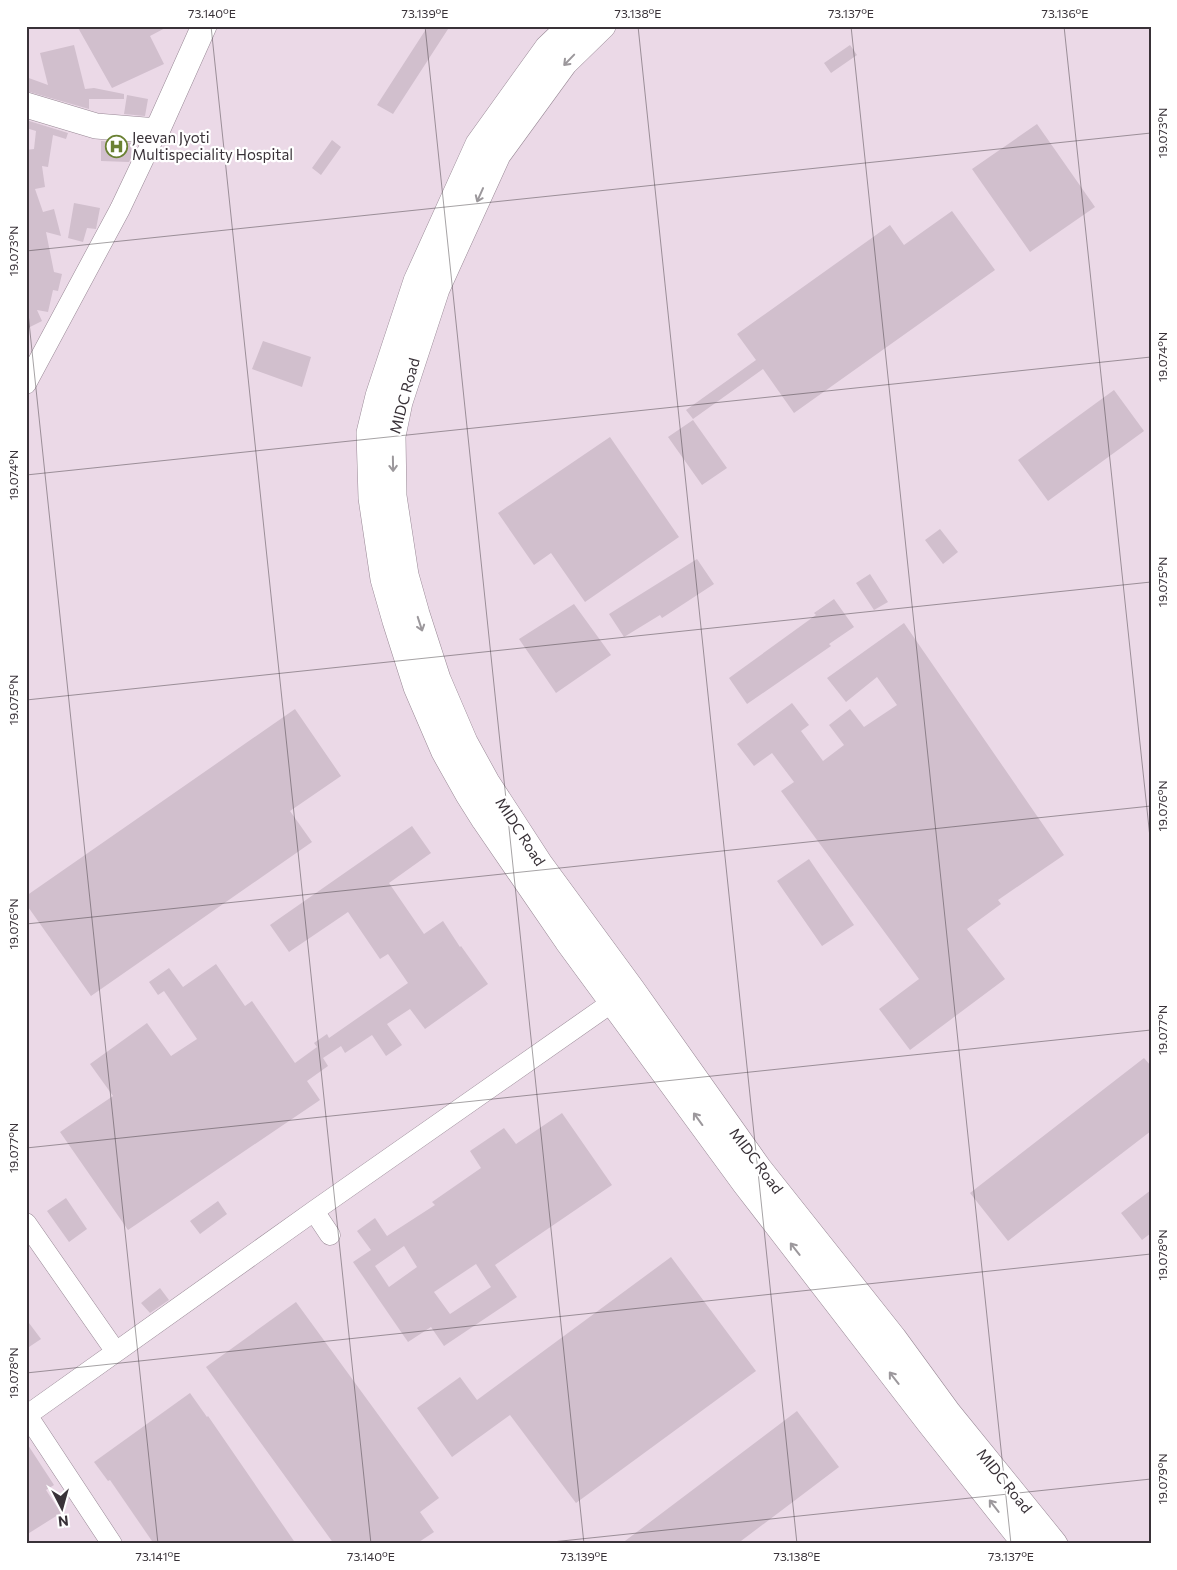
<svg xmlns="http://www.w3.org/2000/svg" width="1177" height="1570" font-family="Commissioner,sans-serif">
<style>
.building{fill:#d1bfcd;fill-rule:evenodd}
.lines{fill:none;stroke-linecap:round;stroke-linejoin:round}
.minor-casing{stroke:#988895;stroke-width:21}
.major-casing{stroke:#988895;stroke-width:26}
.minor{stroke:#fff;stroke-width:20}
.major{stroke:#fff;stroke-width:25}
.oneway{stroke:#9c989c}
.ticks{fill:none;stroke:#393238;stroke-width:1;stroke-opacity:0.45}
.labels{text-anchor:middle;stroke-width:4.5;stroke-linejoin:round;paint-order:stroke}
.poi-label{font-size:15px;fill:#393238;stroke:#fff;text-anchor:start}
.street-label{font-size:15px;fill:#393238;stroke:#fff}
.neatline{fill:none;stroke:#393238;stroke-width:2}
.ticks-label{font-size:12px;text-anchor:middle;fill:#393238}
</style>
<rect width="100%" height="100%" fill="#ebd9e7"/>
<path class="building" d="M77,26H169L150,36L164,64L112,88Z
M428,26H450L393,114L377,105Z
M74,45L85,89L94,88L124,94V99H89V109L26,91V77L48,85L40,53Z
M850,45L857,55L831,73L824,63Z
M127,95L148,99L145,116L124,114Z
M26,120L68,133L66,139L53,135L48,167L42,166L45,187L35,189L43,212L54,209L61,236L46,232L54,272L62,274L58,291L53,290L48,312L37,310L42,321L26,329V150L34,149L36,131L26,128Z
M1037,124L1095,207L1030,252L972,169Z
M332,140L341,147L321,175L312,168Z
M101,141L131,143V158L129,162L101,161Z
M74,203L100,208L96,229L87,228L83,242L68,238Z
M952,211L995,270L794,413L763,369L693,419L686,410L756,360L737,334L890,225L904,245Z
M263,341L311,357L302,387L252,369Z
M1114,390L1144,431L1048,501L1018,460Z
M693,420L727,468L702,485L668,437Z
M610,437L679,537L585,602L551,553L534,565L498,513Z
M940,529L958,552L943,564L925,540Z
M697,559L714,584L662,618L660,615L624,637L609,614Z
M870,574L888,602L874,610L856,583Z
M834,599L854,627L829,644L831,646L747,704L729,678L816,615L814,613Z
M574,604L611,655L556,693L519,639Z
M904,623L1064,855L998,900L1001,904L967,929L1005,979L910,1050L879,1009L919,979L781,791L794,782L772,753L754,766L737,744L792,703L809,725L801,731L823,761L844,745L829,725L850,709L864,727L897,705L877,677L846,702L827,678Z
M295,709L341,776L290,811L312,842L91,996L26,904V896Z
M412,826L431,853L389,883L424,934L443,921L460,947L461,946L488,984L425,1029L410,1009L387,1024L402,1045L386,1056L372,1035L345,1053L341,1046L323,1058L328,1066L307,1081L320,1100L128,1230L60,1132L113,1096L90,1064L147,1023L171,1056L197,1039L164,991L158,995L149,982L169,968L183,987L216,964L245,1006L252,1001L295,1063L317,1047L314,1043L327,1034L329,1038L408,983L388,954L380,959L348,912L289,952L270,925Z
M809,859L854,925L822,946L777,881Z
M1144,1058L1151,1066V1131L1008,1241L970,1193Z
M562,1113L612,1185L495,1265L517,1297L444,1346L431,1327L408,1342L353,1262L371,1250L357,1231L375,1218L387,1236L435,1205L432,1202L481,1168L470,1151L504,1128L516,1144ZM404,1246L417,1267L389,1287L375,1266ZM476,1264L491,1287L450,1314L434,1292Z
M1151,1190V1233L1142,1240L1121,1213Z
M66,1198L87,1229L69,1242L47,1211Z
M218,1201L227,1214L200,1234L190,1221Z
M671,1257L756,1371L576,1503L510,1415L452,1457L417,1408L460,1377L477,1400Z
M160,1288L169,1300L150,1313L141,1303Z
M296,1302L439,1498L420,1512L434,1532L416,1544H334L206,1367Z
M26,1319L41,1339L26,1349Z
M190,1393L207,1417L208,1416L296,1544H154L110,1480L108,1481L94,1462Z
M797,1411L839,1467L737,1544H621Z
M26,1442L54,1485L46,1490L61,1513L26,1535Z"/>
<g class="lines">
<defs>
<path id="minor" d="M26,384L120,209L157,131
M314,1211L330,1235
M26,1223L116,1352
M27,1415L112,1544
M26,1416L314,1211L624,994"/>
<path id="major" d="M570,26L547,48L478,144L416,281L378,396L369,433L371,498L383,579L395,621L416,687L444,752L467,793L484,820L567,941L745,1184L930,1424L1025,1544
M603,26L565,63L498,155L437,289L400,402L393,436L394,496L406,575L417,614L438,679L465,742L487,782L541,865L632,989L759,1168L894,1338L948,1412L1055,1544
M26,105L96,126L157,131L204,26"/>
</defs>
<use href="#minor" class="minor-casing"/>
<use href="#major" class="major-casing"/>
<use href="#minor" class="minor"/>
<use href="#major" class="major"/>
</g>
<defs><path id="oneway-shaft" d="M-6 0H5M1.5-3L5.5 0L1.5 3" fill="none" stroke-width="1.6" stroke-linecap="round" stroke-linejoin="round" transform="scale(1.25)"/></defs>
<g class="oneway">
<use href="#oneway-shaft" transform="translate(569 60) rotate(134)"/>
<use href="#oneway-shaft" transform="translate(480 195) rotate(114)"/>
<use href="#oneway-shaft" transform="translate(393 464) rotate(89)"/>
<use href="#oneway-shaft" transform="translate(420 624) rotate(72)"/>
<use href="#oneway-shaft" transform="translate(698 1119) rotate(-126)"/>
<use href="#oneway-shaft" transform="translate(795 1249) rotate(-128)"/>
<use href="#oneway-shaft" transform="translate(894 1378) rotate(-128)"/>
<use href="#oneway-shaft" transform="translate(994 1506) rotate(-128)"/>
</g>
<path class="ticks" d="M211,26L371,1544M425,26L584,1544M638,26L797,1544M851,26L1011,1544M1064,26L1151,847M26,27L32,26M26,251L1151,133M26,294L158,1544M26,475L1151,357M26,700L1151,582M26,924L1151,806M26,1148L1151,1030M26,1373L1151,1254M533,1544L1151,1479"/>
<defs>
<symbol id="hospital-ring" viewBox="-11 -11 22 22"><circle r="9.5" fill="#fff" stroke="#6a8133" stroke-width="1.5"/><path d="M-5-5h3v3.5h4V-5h3V5h-3V1.5h-4V5h-3Z" fill="#6a8133"/></symbol>
</defs>
<g fill-rule="evenodd">
<use href="#hospital-ring" x="104" y="134" width="25" height="25"/>
</g>
<g class="labels">
<g class="poi-label">
<text x="132" y="143">Jeevan Jyoti<tspan x="132" dy="17">Multispeciality Hospital</tspan></text>
</g>
<g class="street-label">
<text transform="translate(405 396) rotate(-75)" y="5">MIDC Road</text>
<text transform="translate(520 832) rotate(57)" y="5">MIDC Road</text>
<text transform="translate(756 1161) rotate(53)" y="5">MIDC Road</text>
<text transform="translate(1004 1481) rotate(51)" y="5">MIDC Road</text>
</g>
</g>
<rect width="1177" height="1570" fill="none" stroke="#ffffff" stroke-width="55"/>
<g transform="translate(62 1508) rotate(174)" stroke="#ffffff" stroke-width="4" paint-order="stroke">
<path d="M0-4L9 19L0 12L-9 19Z" fill="#393238"/>
<text y="-8" font-size="14" font-weight="bold" text-anchor="middle" fill="#393238">N</text>
</g>
<rect x="28" y="28" width="1122" height="1514" class="neatline"/>
<g class="ticks-label">
<text x="212" y="18">73.140°E</text>
<text x="425" y="18">73.139°E</text>
<text x="638" y="18">73.138°E</text>
<text x="851" y="18">73.137°E</text>
<text x="1065" y="18">73.136°E</text>
<text transform="translate(1163 133) rotate(-90)" y="4">19.073°N</text>
<text transform="translate(14 251) rotate(-90)" y="4">19.073°N</text>
<text transform="translate(1163 357) rotate(-90)" y="4">19.074°N</text>
<text transform="translate(14 475) rotate(-90)" y="4">19.074°N</text>
<text transform="translate(1163 582) rotate(-90)" y="4">19.075°N</text>
<text transform="translate(14 700) rotate(-90)" y="4">19.075°N</text>
<text transform="translate(1163 806) rotate(-90)" y="4">19.076°N</text>
<text transform="translate(14 924) rotate(-90)" y="4">19.076°N</text>
<text transform="translate(1163 1030) rotate(-90)" y="4">19.077°N</text>
<text transform="translate(14 1148) rotate(-90)" y="4">19.077°N</text>
<text transform="translate(1163 1255) rotate(-90)" y="4">19.078°N</text>
<text transform="translate(14 1373) rotate(-90)" y="4">19.078°N</text>
<text transform="translate(1163 1479) rotate(-90)" y="4">19.079°N</text>
<text x="158" y="1561">73.141°E</text>
<text x="371" y="1561">73.140°E</text>
<text x="584" y="1561">73.139°E</text>
<text x="797" y="1561">73.138°E</text>
<text x="1011" y="1561">73.137°E</text>
</g>
</svg>
